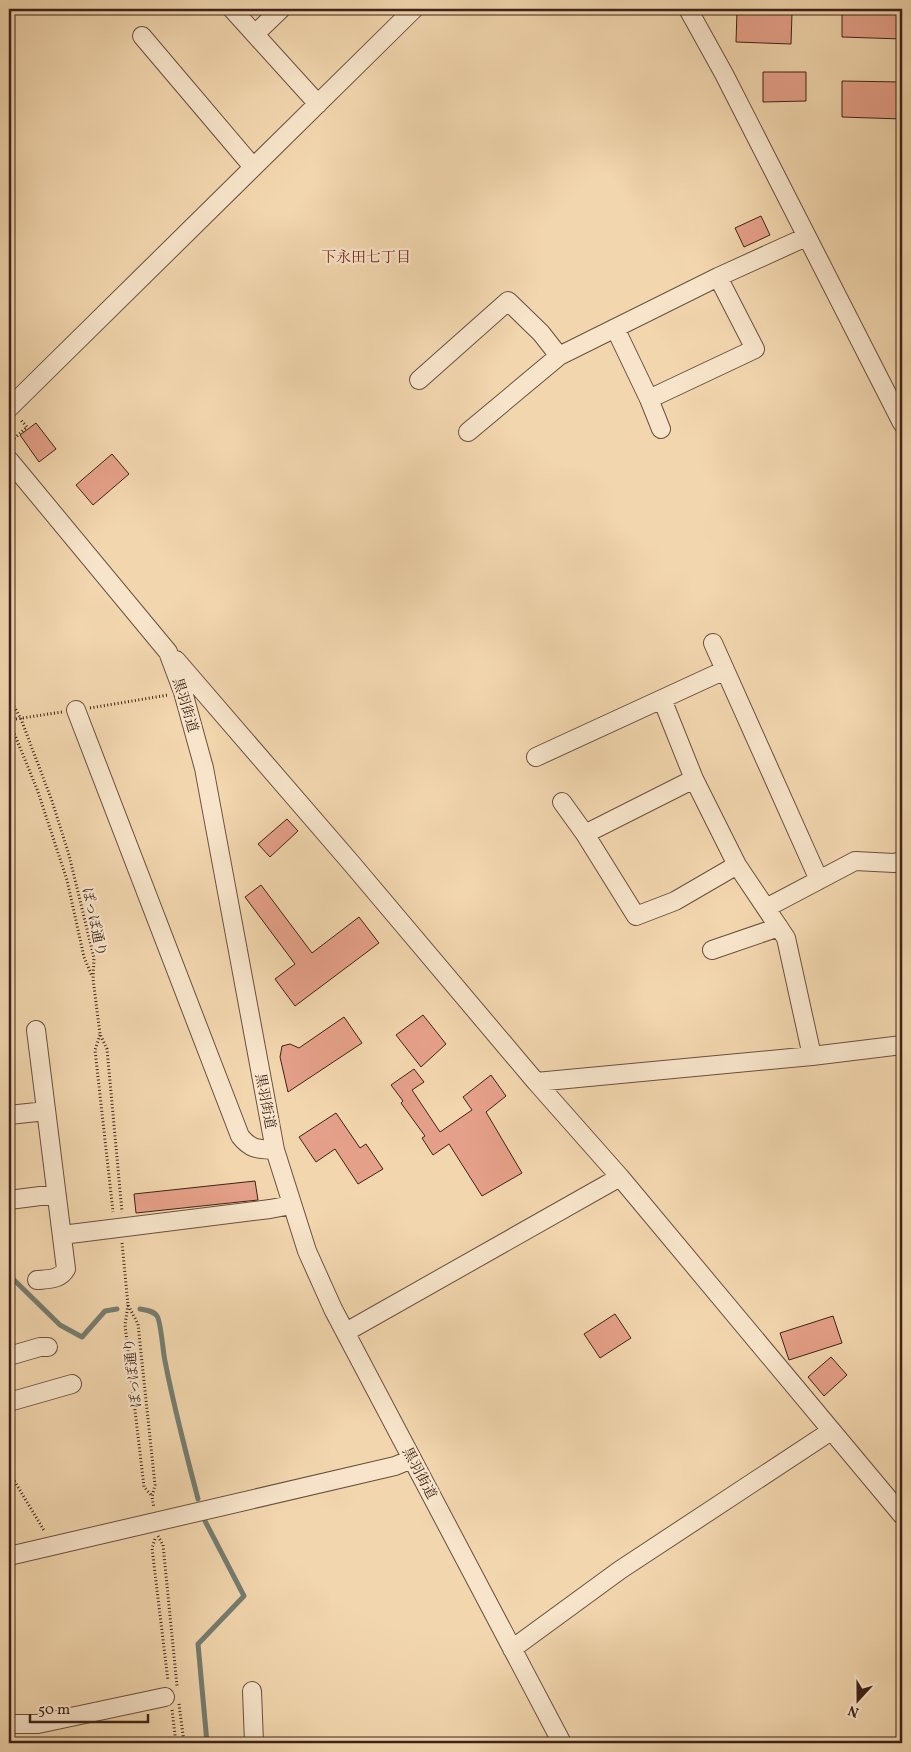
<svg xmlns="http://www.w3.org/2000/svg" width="911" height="1752" font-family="Vollkorn,'Noto Serif JP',serif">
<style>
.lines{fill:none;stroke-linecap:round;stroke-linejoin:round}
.stream{stroke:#757d70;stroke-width:5}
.building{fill:#e5a089;stroke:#3d2318}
.minor-casing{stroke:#6a503e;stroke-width:20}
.path{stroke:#3d2318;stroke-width:3;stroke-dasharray:1 2.5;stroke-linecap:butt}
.minor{stroke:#f7e4ca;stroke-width:18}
.labels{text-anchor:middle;stroke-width:4.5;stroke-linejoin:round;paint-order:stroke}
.street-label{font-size:14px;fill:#3d2318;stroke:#f7e4ca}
.neighbourhood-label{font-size:15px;fill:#7a1f14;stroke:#f7e4ca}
</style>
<rect width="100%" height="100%" fill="#f2d6ae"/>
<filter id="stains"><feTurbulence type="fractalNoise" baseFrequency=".004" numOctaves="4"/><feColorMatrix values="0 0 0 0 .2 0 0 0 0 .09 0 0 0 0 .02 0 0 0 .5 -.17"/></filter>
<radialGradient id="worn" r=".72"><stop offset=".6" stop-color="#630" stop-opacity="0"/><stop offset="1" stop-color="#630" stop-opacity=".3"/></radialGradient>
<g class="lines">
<path class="stream" d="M9,1275L60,1325L82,1337L105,1311L117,1309
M140,1309C146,1310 154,1311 157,1316C161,1321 163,1353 165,1361C174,1408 186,1453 198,1499
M205,1521L244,1596L198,1644L207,1743"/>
</g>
<path class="building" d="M842,9H902V39L842,37Z
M737,11L792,13L791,44L736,42Z
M763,72H806V101L763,102Z
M842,81L902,82V119L842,117Z
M761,216L770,235L744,247L735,228Z
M36,423L56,449L39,462L20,435Z
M112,454L129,474L93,505L76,485Z
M287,819L298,831L270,857L258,844Z
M261,885L312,953L359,917L379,943L295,1006L275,979L295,964L245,897Z
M423,1015L446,1044L421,1067L396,1035Z
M344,1017L362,1043L288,1092L280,1057L282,1046L290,1044L299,1048Z
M414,1069L424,1082L412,1090L440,1132L472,1110L463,1097L491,1075L506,1096L486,1112L522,1173L482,1196L449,1144L433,1155L422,1138L425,1136L401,1103L403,1101L391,1085Z
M336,1113L360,1148L366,1144L383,1169L358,1184L335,1149L316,1162L299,1137Z
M255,1181L258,1200L136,1213L134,1194Z
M615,1314L631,1338L600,1358L584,1334Z
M833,1316L842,1343L789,1360L780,1333Z
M831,1357L847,1375L824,1396L808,1377Z"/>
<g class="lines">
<defs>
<path id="minor" d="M232,9L318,104
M688,9L724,74L902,423
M255,34L281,9
M142,36L253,167
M615,328L649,399L661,429
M419,380L508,301L541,333L559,356
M649,399L755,349L718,277
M9,408L414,9
M468,432L559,356L718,277L806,237
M9,460L168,652L183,692L204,768L275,1150L307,1251L333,1309L562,1743
M713,643L819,880
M176,660L352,864L536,1082L620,1177L902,1515
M662,699L694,779
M76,710L240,1136C251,1150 258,1149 275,1150
M536,757L725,670
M562,802L585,834L636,916L675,901L737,865
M585,834L694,779L737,865L786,938L812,1056
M766,908L855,861L894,863L902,861
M712,950L779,927
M36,1030L66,1269C60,1280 48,1279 37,1280
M536,1082L812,1056L902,1045
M9,1115L46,1111
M9,1200L56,1194
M62,1235L270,1209L291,1205
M346,1332L620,1177
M9,1356L40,1347H48
M9,1402L72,1384
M9,1556L395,1466L412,1459
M512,1649L620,1570L831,1431
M252,1691L254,1743
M9,1724H38L165,1697"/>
</defs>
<use href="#minor" class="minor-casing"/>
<path class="path" d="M9,443L27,427L20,419
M9,697L21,719L52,801L69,855L94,958L93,979L100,1034L107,1049L122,1212
M90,708L168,695
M9,720L62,712
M9,721L37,789L67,880L84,957L92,976
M100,1035L95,1050L113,1212
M122,1243L128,1305L138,1324L155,1485L152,1497L154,1508
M128,1305L125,1325L144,1487L152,1496
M9,1472L45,1532
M158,1536L163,1545L177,1686
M155,1539L152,1548L168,1681
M179,1704L184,1743
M172,1710L176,1743"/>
<use href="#minor" class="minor"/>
</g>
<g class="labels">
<g class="street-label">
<text transform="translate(186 705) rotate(73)" y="5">黒羽街道</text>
<text transform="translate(95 922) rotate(78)" y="5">ぽっぽ通り</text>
<text transform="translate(266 1101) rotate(79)" y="5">黒羽街道</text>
<text transform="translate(132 1373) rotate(-96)" y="5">ぽっぽ通り</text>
<text transform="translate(420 1473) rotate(62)" y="5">黒羽街道</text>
</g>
<g class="neighbourhood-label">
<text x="366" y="262">下永田七丁目</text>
</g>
</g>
<rect width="911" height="1752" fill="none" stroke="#f2d6ae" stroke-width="30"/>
<rect x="10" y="10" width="891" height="1732" fill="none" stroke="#3d2318" stroke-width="2.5"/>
<rect x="15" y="15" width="881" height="1722" fill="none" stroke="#3d2318"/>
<g transform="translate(858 1700) rotate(201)" stroke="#f7e4ca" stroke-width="4" paint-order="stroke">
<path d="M0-4L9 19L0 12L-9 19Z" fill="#3d2318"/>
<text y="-8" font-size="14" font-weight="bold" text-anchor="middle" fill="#3d2318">N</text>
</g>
<path d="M30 1714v8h118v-8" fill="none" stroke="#3d2318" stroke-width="2.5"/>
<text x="38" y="1714" font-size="15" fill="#3d2318" stroke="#f7e4ca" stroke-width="4" paint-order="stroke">50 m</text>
<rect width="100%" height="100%" filter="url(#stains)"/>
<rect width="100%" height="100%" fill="url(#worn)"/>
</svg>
